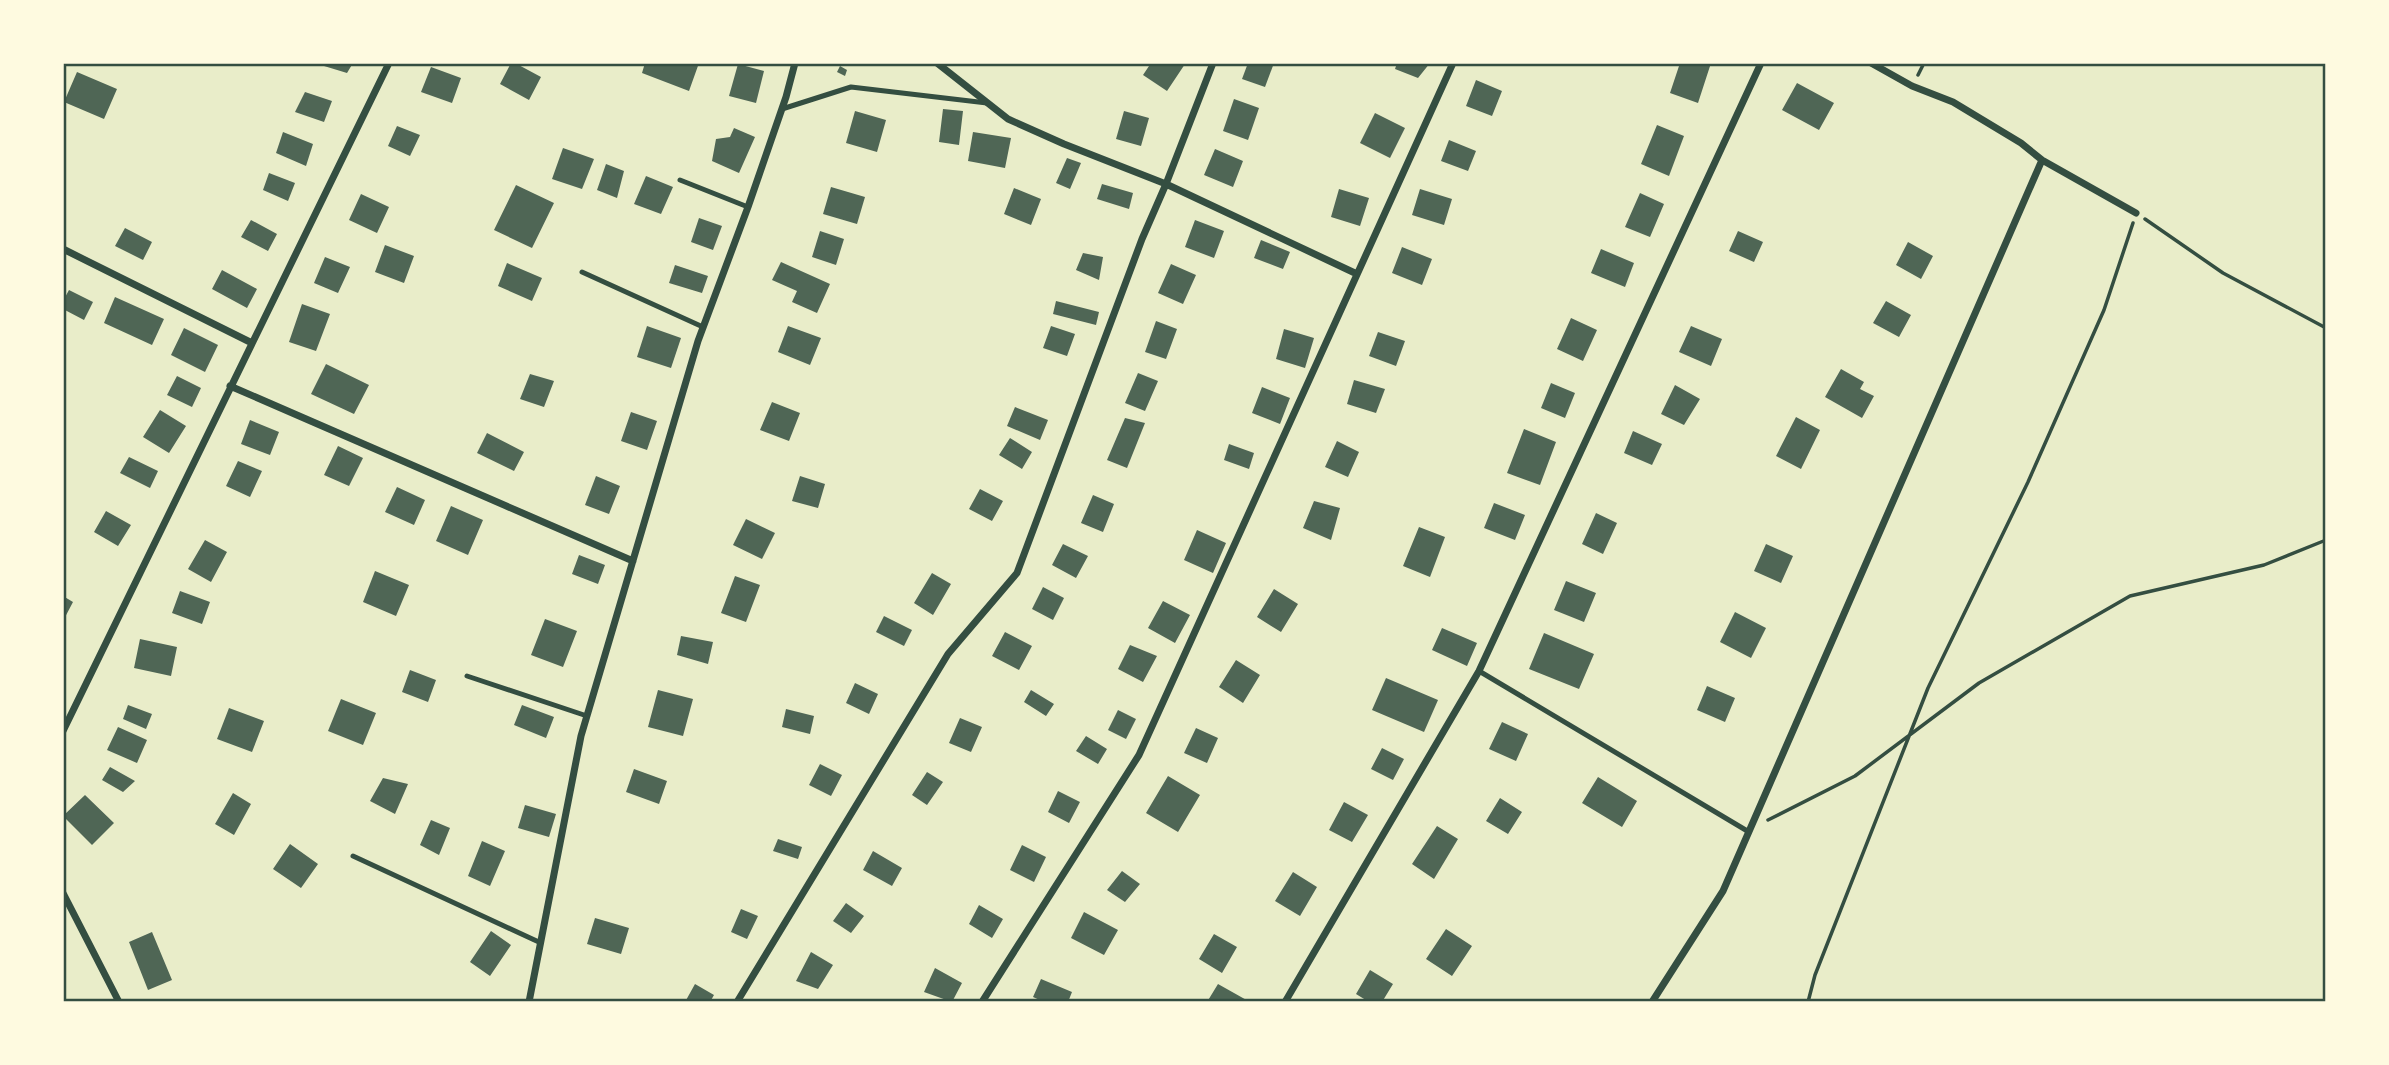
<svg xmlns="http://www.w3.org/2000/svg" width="2389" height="1065" font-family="'Source Sans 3',sans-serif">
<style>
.building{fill:#4f6655}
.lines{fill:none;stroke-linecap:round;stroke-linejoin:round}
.path{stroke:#344e41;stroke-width:3.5}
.service{stroke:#344e41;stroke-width:5}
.minor{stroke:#344e41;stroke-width:7}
.neatline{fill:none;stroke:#344e41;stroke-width:2.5}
</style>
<rect width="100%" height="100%" fill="#e9edc9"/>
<path class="building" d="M325,63H353L347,73L324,66Z
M511,63H515L541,77L529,100L500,84Z
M645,63H699L689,91L642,73Z
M1151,63H1184L1185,64L1167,91L1143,75Z
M1248,63H1274L1265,87L1242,79Z
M1397,63H1430L1418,78L1395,69Z
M1680,63H1711L1698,103L1670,93Z
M738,64L764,71L756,103L729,96Z
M840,66L847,70L845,76L837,72Z
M431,67L461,78L452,103L421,92Z
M77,72L117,89L104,119L64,102Z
M1476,80L1502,91L1492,116L1466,106Z
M1797,83L1834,103L1819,130L1782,110Z
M305,92L332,101L324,122L295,112Z
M1234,99L1259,108L1248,140L1223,131Z
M943,109L963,111L959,145L939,142Z
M855,111L886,120L877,152L846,143Z
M1124,111L1149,118L1141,146L1116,139Z
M1375,113L1405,128L1390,158L1360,143Z
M1657,125L1684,136L1669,176L1641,164Z
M397,126L420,135L410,156L388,146Z
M734,128L755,137L739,173L712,161L716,139L730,137Z
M283,132L313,144L306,166L276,153Z
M973,132L1011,138L1005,168L968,161Z
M1449,140L1476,151L1468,171L1441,161Z
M563,148L594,159L582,189L552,179Z
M1215,149L1243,161L1233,187L1204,175Z
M1067,158L1081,163L1070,189L1056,183Z
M606,164L624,171L617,198L597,190Z
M269,173L295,183L288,201L263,190Z
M646,176L673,187L661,214L634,204Z
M1102,184L1133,193L1129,209L1097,199Z
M516,185L554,203L532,248L494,230Z
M831,187L865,197L857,224L823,214Z
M1014,188L1041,199L1031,225L1004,214Z
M1339,189L1369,198L1360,226L1331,217Z
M1420,189L1452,199L1444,225L1412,215Z
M1640,193L1664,204L1650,237L1625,227Z
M361,194L389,207L377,233L349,220Z
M699,218L722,226L713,250L691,242Z
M251,220L277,234L268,251L241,237Z
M1195,220L1224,231L1214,258L1185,247Z
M125,228L152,242L143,260L115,246Z
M820,231L844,239L836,265L812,257Z
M1738,231L1763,242L1754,262L1729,251Z
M1261,240L1290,252L1283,269L1254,258Z
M1908,242L1933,256L1921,279L1896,265Z
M385,245L414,256L404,283L375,272Z
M1402,247L1432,259L1422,285L1392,273Z
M1601,249L1634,263L1625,287L1591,273Z
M1083,253L1103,257L1099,280L1076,270Z
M325,257L350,267L338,293L314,283Z
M781,262L830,284L817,313L792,302L797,291L772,280Z
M507,263L542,278L532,301L498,286Z
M1171,264L1196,275L1183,304L1158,293Z
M675,265L708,276L702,293L669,283Z
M222,270L257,289L247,308L212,289Z
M69,290L93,302L84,320L63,309V301Z
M115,297L164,319L152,345L104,323Z
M1056,301L1099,312L1096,325L1053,314Z
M1886,301L1911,315L1899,337L1873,323Z
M302,304L330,314L316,351L289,342Z
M1571,318L1597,330L1583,361L1557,349Z
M1156,321L1177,329L1166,359L1145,352Z
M647,326L681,338L671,368L637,357Z
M788,326L821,338L810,365L778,352Z
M1051,326L1075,334L1067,356L1043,348Z
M1691,326L1722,339L1711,366L1679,352Z
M184,328L218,345L205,372L171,355Z
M1284,329L1314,338L1305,368L1276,359Z
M1378,332L1405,341L1396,366L1369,356Z
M326,364L369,385L354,414L311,394Z
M1841,369L1864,382L1860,389L1874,396L1862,418L1825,397Z
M1138,373L1158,381L1145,411L1125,403Z
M530,374L554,381L544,407L520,399Z
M177,376L201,388L192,407L167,395Z
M1354,380L1385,389L1376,413L1347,404Z
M1551,383L1575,393L1565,418L1541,408Z
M1675,385L1700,399L1684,425L1661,414Z
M1262,387L1290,398L1280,424L1252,413Z
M772,402L800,413L789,441L760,430Z
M1015,407L1048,420L1040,440L1007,426Z
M160,410L186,426L169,453L143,437Z
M631,412L657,421L647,450L621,441Z
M1796,417L1820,430L1801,469L1776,456Z
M1125,418L1145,423L1127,468L1107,460Z
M250,420L279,432L270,455L241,444Z
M1524,429L1556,442L1540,485L1507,473Z
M1633,431L1662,444L1652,465L1624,453Z
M487,433L524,452L514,471L477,453Z
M1010,438L1032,452L1022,469L999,455Z
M1337,441L1359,452L1348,477L1325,467Z
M1229,444L1254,453L1249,469L1224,460Z
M338,446L363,458L349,486L324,475Z
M129,457L158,471L150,488L120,473Z
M238,461L262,471L250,497L226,486Z
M596,476L620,486L609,514L585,505Z
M800,476L825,484L818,508L792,501Z
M397,487L425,500L414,525L385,512Z
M980,489L1003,501L992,521L969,509Z
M1093,495L1114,504L1103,532L1081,523Z
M1314,501L1340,508L1331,540L1303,528Z
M1494,503L1525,515L1515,540L1484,528Z
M451,506L483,520L468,555L436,541Z
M106,511L131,525L118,546L94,532Z
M1596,513L1617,523L1603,554L1582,544Z
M746,519L775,533L762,559L733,545Z
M1419,527L1445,537L1430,577L1403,566Z
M1197,530L1226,543L1213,573L1184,560Z
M205,540L227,552L211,582L188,569Z
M1063,544L1088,556L1076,578L1052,565Z
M1766,544L1793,556L1781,583L1754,571Z
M579,555L605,565L598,584L572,574Z
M375,571L409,585L396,616L363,602Z
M932,573L951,584L933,615L914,603Z
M735,576L760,585L746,622L721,613Z
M1566,581L1596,593L1584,622L1554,610Z
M1043,587L1064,598L1053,620L1032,609Z
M1274,589L1298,604L1281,632L1257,617Z
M180,591L210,602L202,624L172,613Z
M63,596L73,602L63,621Z
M1163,601L1190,615L1175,643L1148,628Z
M1735,612L1766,628L1751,658L1720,642Z
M884,616L912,630L904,646L876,632Z
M545,619L577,631L563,667L531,655Z
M1442,628L1477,643L1467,666L1432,650Z
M1005,632L1032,646L1019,670L992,656Z
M1544,633L1594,654L1579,689L1529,669Z
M681,636L713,642L708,664L677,655Z
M140,639L177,647L171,676L134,668Z
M1130,645L1157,656L1143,682L1118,669Z
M1236,660L1260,675L1243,703L1219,687Z
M410,670L436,680L428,702L402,692Z
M1386,678L1438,700L1424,732L1372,710Z
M855,683L878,694L869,714L846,703Z
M1707,686L1735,698L1725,722L1697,710Z
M658,690L693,699L683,736L648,727Z
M1031,690L1054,704L1046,716L1024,702Z
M341,699L376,713L363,745L328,731Z
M128,705L152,714L146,729L123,719Z
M522,705L554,717L546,738L514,725Z
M229,708L264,721L252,752L217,739Z
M786,709L814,716L810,734L782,727Z
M1118,710L1136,719L1126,739L1108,730Z
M960,718L982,727L971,752L949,743Z
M1502,722L1528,734L1516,761L1489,749Z
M118,727L147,740L137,763L107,750Z
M1196,728L1218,738L1207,763L1184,753Z
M1086,736L1107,749L1098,764L1076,751Z
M1382,748L1404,759L1393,780L1371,769Z
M820,764L842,775L831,796L809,785Z
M110,767L135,781L123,792L102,780Z
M634,769L667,781L659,804L626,792Z
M927,772L943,782L927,805L912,795Z
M1168,776L1200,795L1178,832L1146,813Z
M1598,777L1637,801L1622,827L1582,803Z
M383,778L408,784L395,814L370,801Z
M1058,791L1080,802L1069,823L1048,812Z
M233,793L251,804L234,835L215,824Z
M85,795L114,823L92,845L63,816Z
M1500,798L1522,812L1508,834L1486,821Z
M1344,802L1368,815L1352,842L1329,830Z
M525,805L556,814L549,837L518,828Z
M431,820L450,828L439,855L420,845Z
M1437,826L1458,839L1434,879L1412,864Z
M778,839L802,847L798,859L773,851Z
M482,841L505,851L490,886L468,876Z
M290,844L318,864L301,888L273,869Z
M1022,845L1046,857L1034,882L1010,870Z
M873,851L902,868L892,886L863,870Z
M1122,871L1140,884L1125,902L1107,890Z
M1293,872L1317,887L1300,916L1275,901Z
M846,903L864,916L851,933L833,921Z
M979,905L1003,919L992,938L969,924Z
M741,909L758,916L747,939L731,932Z
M1084,912L1118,930L1104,955L1071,938Z
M595,918L629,928L621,954L587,944Z
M1446,929L1472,946L1452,976L1426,959Z
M491,931L511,945L490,976L470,962Z
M152,932L172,980L148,990L129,942Z
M1214,934L1237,947L1222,973L1199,959Z
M811,952L833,965L818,989L796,981Z
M935,968L962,983L952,1002L924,992Z
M1370,970L1393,984L1382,1002H1369L1356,994Z
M1041,979L1072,992L1068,1002H1044L1033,997Z
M695,984L714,995L710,1002H685Z
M1218,984L1250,1002H1207Z"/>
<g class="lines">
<path class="path" d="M1918,75L1924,63
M2145,219L2223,273L2326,328
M1768,820L1855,776L1979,683L2130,596L2264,565L2326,540
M1808,1002L1815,975L1928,688L2028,482L2104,310L2133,223"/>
<path class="service" d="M782,109L851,87L987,103
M680,180L748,207
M582,272L703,327
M1479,671L1749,832
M467,676L587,716
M353,856L541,943"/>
<path class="minor" d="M937,63L1008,119L1064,144L1166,184L1357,274
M1871,63L1912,86L1953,102L2021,143L2042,160L2136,213
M63,249L252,343
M230,386L633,561
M63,731L389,63
M63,893L119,1002
M529,1002L581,736L698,341L748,207L786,97L795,63
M737,1002L948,654L1017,573L1142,239L1166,184L1213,63
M982,1002L1139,755L1453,63
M1285,1002L1479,671L1761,63
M1652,1002L1723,891L2042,160"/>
</g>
<rect width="2389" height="1065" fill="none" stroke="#fefae0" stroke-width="130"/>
<rect x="65" y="65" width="2259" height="935" class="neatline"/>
</svg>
